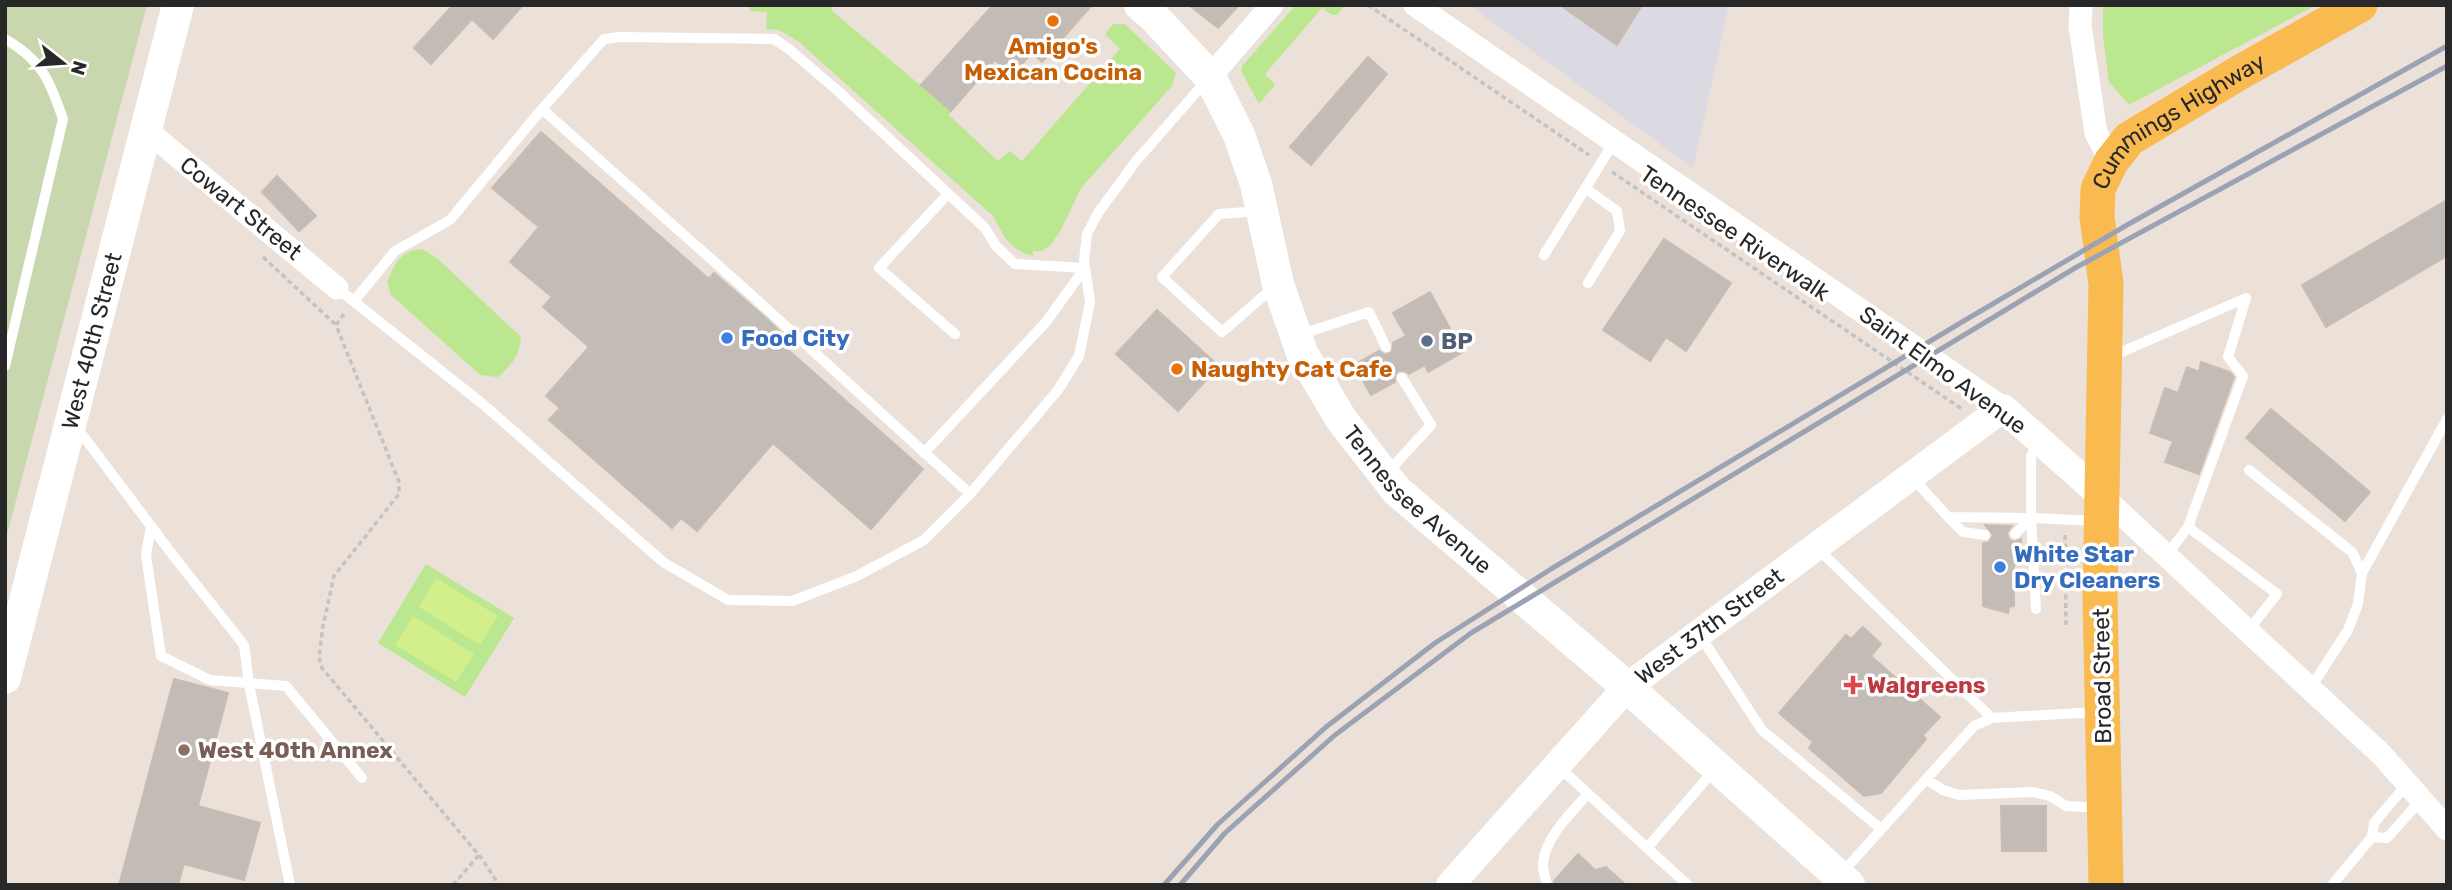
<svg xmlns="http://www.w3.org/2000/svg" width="2452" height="890" font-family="Rubik,sans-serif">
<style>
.industrial{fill:#dbdae3}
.green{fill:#bae790}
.cemetery{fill:#c8d7ae}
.pitch{fill:#d3ef8b}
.building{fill:#c3bbb5;stroke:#c7bdb2;stroke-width:2}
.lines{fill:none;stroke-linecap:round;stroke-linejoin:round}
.path{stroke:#c3c3c3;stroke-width:3.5;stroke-dasharray:5 3.5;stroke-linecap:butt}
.service{stroke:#fff;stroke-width:10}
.minor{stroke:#fff;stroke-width:23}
.tertiary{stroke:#fff;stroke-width:28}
.secondary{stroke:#fff;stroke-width:32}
.primary{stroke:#f9ba50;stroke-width:35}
.rail{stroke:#9ba2b4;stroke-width:5}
.food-dot{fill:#e8710a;stroke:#fff;stroke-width:2.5}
.shop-dot{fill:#3f7fe0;stroke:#fff;stroke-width:2.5}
.service-dot{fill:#5c6f8a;stroke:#fff;stroke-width:2.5}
.health-dot{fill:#e0444e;stroke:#fff;stroke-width:2.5}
.education-dot{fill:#8d6e63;stroke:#fff;stroke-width:2.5}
.labels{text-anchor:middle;stroke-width:7;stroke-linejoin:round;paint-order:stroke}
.food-label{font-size:23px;font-weight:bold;fill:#c56008;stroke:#fff}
.street-label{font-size:23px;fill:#282828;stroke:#fff}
.shop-label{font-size:23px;font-weight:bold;fill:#366cbe;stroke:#fff;text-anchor:start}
.service-label{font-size:23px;font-weight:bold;fill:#4e5e75;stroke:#fff;text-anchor:start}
.health-label{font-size:23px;font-weight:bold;fill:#be3a42;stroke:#fff;text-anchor:start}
.education-label{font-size:23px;font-weight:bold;fill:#785e54;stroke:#fff;text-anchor:start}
</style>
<rect width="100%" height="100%" fill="#ece1d8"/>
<path class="industrial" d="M1469,5H1729L1693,169V168Z"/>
<path class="green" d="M750,5H834L831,10L951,111L949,115L998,161L1010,151L1022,161L1120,49L1105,34L1113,24H1125L1176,73L1172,86L1081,188L1061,230L1050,246L1042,251H1033V256C1011,251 1003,236 994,217L799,42L779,30L766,29L767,12L750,11Z
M1296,5H1345L1337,15H1332L1322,8L1265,74L1275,85L1259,104L1241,71L1242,66Z
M2103,5H2316L2129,105L2109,82L2103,37Z
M422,249L437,258L521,337C520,356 511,365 498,377L480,375L391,295L387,282C396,262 399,252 422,249Z
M426,564L514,618L465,697L378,643Z"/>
<path class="cemetery" d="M5,5H147L5,542Z"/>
<path class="pitch" d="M436,578L498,616L480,645L419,607Z
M413,616L474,654L456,682L395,645Z"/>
<path class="building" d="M453,5H523L493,39L472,19L431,64L414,48Z
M993,5H1092L1042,62L1032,53L1012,75L995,60L951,111L921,85Z
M1189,5H1239L1218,28Z
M1560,5H1642L1617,45Z
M1368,57L1387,74L1311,165L1290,147Z
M541,132L709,279L714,273L766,318L791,342L786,348L923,469L871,529L773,443L697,531L681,518L672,528L549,420L560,408L546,396L589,347L543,307L552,297L510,262L539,227L492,188Z
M277,176L316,216L299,231L262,192Z
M2447,200V256L2326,327L2302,285Z
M1664,239L1731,283L1686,351L1666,337L1650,361L1603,330Z
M1430,292L1463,352L1428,372L1425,365L1409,374L1405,371H1398L1395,375V382L1371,395L1354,365L1379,351L1385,355L1392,352L1393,343L1406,336L1393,313Z
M1157,310L1219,366L1178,411L1116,354Z
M2201,362L2230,372L2234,377L2199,474L2165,462L2173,441L2150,433L2165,388L2178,393L2187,367L2199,372Z
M2271,409L2370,492L2345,521L2246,438Z
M1985,525L2012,526L2007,533L2009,539L2014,542L2021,539L2020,564H2014V606L2009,607L2008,613L1983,606V543L1989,542L1993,535Z
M1863,627L1881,644L1871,656L1940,717L1923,735L1926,739L1881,793L1864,796L1809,748L1813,742L1779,713L1846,635L1851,639Z
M174,679L228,693L198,806L260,823L244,880L184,864L178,885H119Z
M2001,806H2046V851H2002Z
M1578,854L1595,870L1606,867L1626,885H1555L1554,881Z"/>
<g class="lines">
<path class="path" d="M1368,5L1589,155
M1612,172L1962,409
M263,257L336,325
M344,314L336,325L399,482V494L334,576L323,626L319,657L322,668L482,859L499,885
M2065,535L2066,627
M453,885L479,855"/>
<path class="service" d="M5,39C42,60 50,81 63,119L5,366
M542,109L746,290L970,494
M1585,188L1617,211L1620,231L1588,283
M948,194L879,268L955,334
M1260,211L1219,214L1162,277L1222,332L1275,286
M1544,255L1614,142
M337,288L484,405L663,562L728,600L792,601L857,576L924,540L970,494L1058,390L1079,356L1090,302L1084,260L1087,234L1098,213L1136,161L1208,79
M354,301L395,251L450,220L542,109L604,39L619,37L774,39L789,49L838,91L985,228L996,246L1015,264L1085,268
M1299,335L1369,312L1386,347
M2110,357L2246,298L2228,357L2243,376L2188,527
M75,425L175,558L244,645L249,684L290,885
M2039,443L2031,456V518L2099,521
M924,453L1046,322L1085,268
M2249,470L2352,552L2362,573L2358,604L2348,630L2310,689
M1387,473L1431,425L1402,378
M1912,477L1948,517L2031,518
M1948,517L1963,532L1985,535
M2031,518L2036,609
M151,526L146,555L161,656L210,680L286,686L362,778
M2015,534L2031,518
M1816,547L1992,718
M2166,556L2188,527L2277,594L2248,631
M2362,573L2447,419
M1699,634L1762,730L1881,829
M1559,767L1647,848
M1926,779L1943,790L1959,795L2033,792L2050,796L2066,806L2098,808
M2372,837L2387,838L2421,800
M1841,874L1974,726L1992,718L2097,712
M1547,885C1546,878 1542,870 1543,863C1546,836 1571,813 1588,794
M1688,885L1647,848L1715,769
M2332,885L2372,837L2374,823L2407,784"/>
<path class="minor" d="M1415,5L2003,408
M2081,5L2080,26L2096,133L2111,162
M1210,77L1272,5
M145,129L337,288
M2103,497L2382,755L2447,829"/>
<path class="tertiary" id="s1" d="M1450,885L1627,687L2003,408L2103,497"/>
<g class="secondary">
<path id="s2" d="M1140,5L1153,16L1210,77L1239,135L1256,184L1278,284L1302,353L1341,419L1397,491L1627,687L1849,885"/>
<path id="s3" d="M5,678L178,5"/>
</g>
<path class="primary" id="s4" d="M2106,885L2100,597L2106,284L2097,217L2098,189L2111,162L2129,139L2237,74L2360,5"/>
<path class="rail" d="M1164,885L1218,824L1326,727L1435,643L1551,569L1962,322L2127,225L2447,46
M1180,885L1225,833L1335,735L1471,633L2075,268L2447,66"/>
</g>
<g class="food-dot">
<circle cx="1053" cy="21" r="7"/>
<circle cx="1177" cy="369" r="7"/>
</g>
<g class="shop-dot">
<circle cx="727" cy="338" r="7"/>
<circle cx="2000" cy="567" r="7"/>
</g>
<circle class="service-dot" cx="1427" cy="341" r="7"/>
<path class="health-dot" d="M1849.5 674.5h7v7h7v7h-7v7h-7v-7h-7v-7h7z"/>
<circle class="education-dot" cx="184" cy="750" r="7"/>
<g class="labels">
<g class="food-label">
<text x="1053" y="54">Amigo's<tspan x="1053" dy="26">Mexican Cocina</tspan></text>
<text x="1191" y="377" text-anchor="start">Naughty Cat Cafe</text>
</g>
<g class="street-label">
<text dy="8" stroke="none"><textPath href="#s4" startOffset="805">Cummings Highway</textPath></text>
<text transform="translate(241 208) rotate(39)" y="8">Cowart Street</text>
<text transform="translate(1735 233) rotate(34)" y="8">Tennessee Riverwalk</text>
<text dy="8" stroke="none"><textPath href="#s3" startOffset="348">West 40th Street</textPath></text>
<text transform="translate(1943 370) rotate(36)" y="8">Saint Elmo Avenue</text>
<text dy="8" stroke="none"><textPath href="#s2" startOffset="581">Tennessee Avenue</textPath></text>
<text dy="8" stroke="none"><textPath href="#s1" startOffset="368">West 37th Street</textPath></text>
<text transform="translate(2102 676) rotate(-91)" y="8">Broad Street</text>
</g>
<g class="shop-label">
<text x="741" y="346">Food City</text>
<text x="2014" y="562">White Star<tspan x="2014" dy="26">Dry Cleaners</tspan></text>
</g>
<g class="service-label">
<text x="1441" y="349">BP</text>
</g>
<g class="health-label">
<text x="1867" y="693">Walgreens</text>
</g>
<g class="education-label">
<text x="198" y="758">West 40th Annex</text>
</g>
</g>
<rect width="2452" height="890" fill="none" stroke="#282828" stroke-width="14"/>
<g transform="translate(63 63) rotate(107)" stroke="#ffffff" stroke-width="5" paint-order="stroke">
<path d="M0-5L12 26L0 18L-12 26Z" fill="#282828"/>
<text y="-10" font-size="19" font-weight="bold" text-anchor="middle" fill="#282828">N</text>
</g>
</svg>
